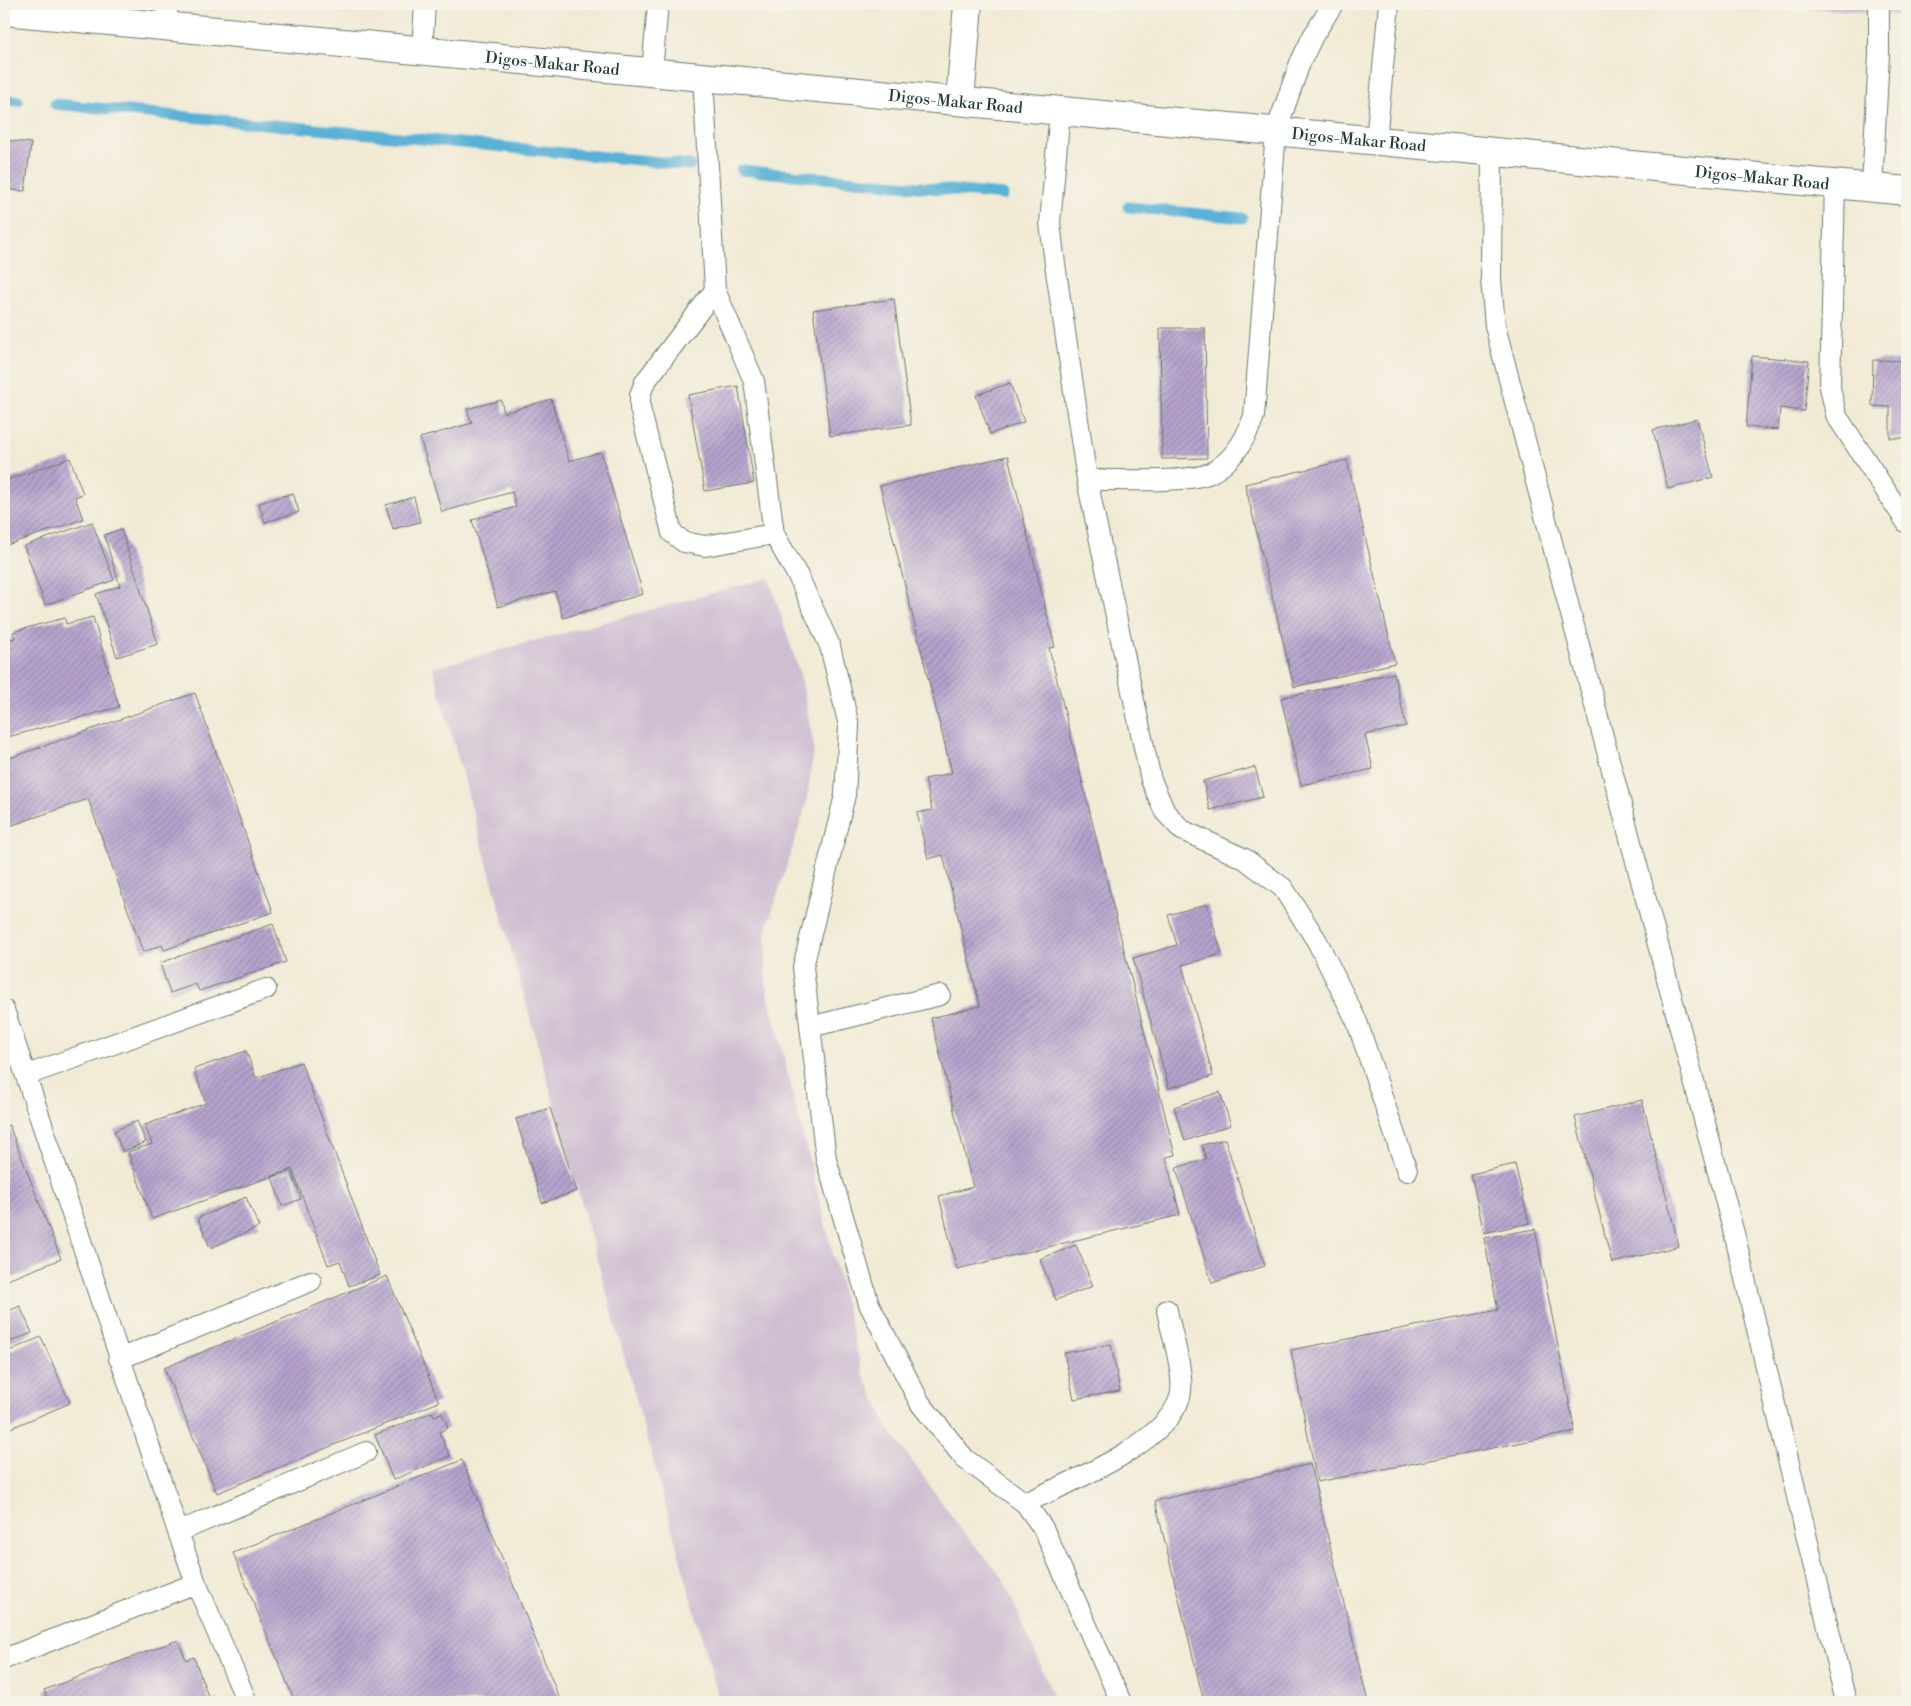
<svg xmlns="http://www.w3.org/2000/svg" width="1911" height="1706" font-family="'Libre Bodoni',serif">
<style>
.industrial{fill:#cebed1}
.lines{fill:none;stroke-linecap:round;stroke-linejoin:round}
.stream{stroke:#59b1d6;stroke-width:11}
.building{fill:url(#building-hatch)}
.lane-casing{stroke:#687a6c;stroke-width:22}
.street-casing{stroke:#687a6c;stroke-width:30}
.primary-casing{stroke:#687a6c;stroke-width:30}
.lane{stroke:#fff;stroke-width:20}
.street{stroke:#fff;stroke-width:28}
.primary{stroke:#fff;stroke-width:28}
.labels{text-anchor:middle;stroke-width:4;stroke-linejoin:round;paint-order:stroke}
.street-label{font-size:16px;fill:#1f3d34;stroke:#f7f3e8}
</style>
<defs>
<pattern id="building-hatch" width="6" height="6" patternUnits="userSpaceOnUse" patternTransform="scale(1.25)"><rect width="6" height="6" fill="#b6a3ce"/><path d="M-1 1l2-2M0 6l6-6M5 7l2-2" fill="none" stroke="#9386a8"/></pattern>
</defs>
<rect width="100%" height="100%" fill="#f7f3e8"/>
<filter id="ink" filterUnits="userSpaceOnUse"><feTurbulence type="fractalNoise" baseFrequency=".02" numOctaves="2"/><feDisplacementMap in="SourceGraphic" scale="10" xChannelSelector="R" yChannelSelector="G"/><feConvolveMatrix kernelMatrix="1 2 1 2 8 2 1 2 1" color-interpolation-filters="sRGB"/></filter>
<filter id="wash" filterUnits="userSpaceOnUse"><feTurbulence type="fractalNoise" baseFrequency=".0096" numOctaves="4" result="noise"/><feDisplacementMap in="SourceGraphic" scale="20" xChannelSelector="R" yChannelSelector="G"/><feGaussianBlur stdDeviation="1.12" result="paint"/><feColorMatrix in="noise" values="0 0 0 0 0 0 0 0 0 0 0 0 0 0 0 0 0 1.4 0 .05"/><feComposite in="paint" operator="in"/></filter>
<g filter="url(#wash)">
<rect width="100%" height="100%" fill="#f1ebd5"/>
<path class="industrial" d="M1769,4H1907V16Z
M769,578L802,681L814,748L806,805L766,931V986L862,1371L890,1431L961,1529L1003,1578L1056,1702H720L433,668Z"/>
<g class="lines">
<path class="stream" d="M4,99L18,101
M55,104L690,165
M741,170L1003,195
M1128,207L1242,218"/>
</g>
<g id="blocks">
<path class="building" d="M4,140L31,143L25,191L4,189Z
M894,299L911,425L830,436L813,310Z
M1160,328H1205L1207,458L1162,459Z
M1752,356L1809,361L1804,411L1780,408L1778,430L1746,427Z
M1873,360L1907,361V438H1890V407L1872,406Z
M1010,383L1024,422L990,434L976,395Z
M738,386L754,483L705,491L688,395Z
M551,399L569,461L601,452L643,594L563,618L555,591L498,607L472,520L516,507L512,492L442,512L420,438L472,423L467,409L501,400L504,413Z
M1697,419L1713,477L1668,489L1653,430Z
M1008,456L1055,647L1049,648L1175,1155L1166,1157L1180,1215L957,1269L939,1196L973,1187L931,1018L980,1006L943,855L928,859L917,813L932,810L925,779L952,773L880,486Z
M70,458L83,494L75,497L83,519L4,546V481Z
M1347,460L1395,663L1294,687L1245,484Z
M293,493L299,512L265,522L259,503Z
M414,497L420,522L393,529L386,505Z
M92,522L114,580L45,605L24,546Z
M121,529L158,644L117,657L96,594L120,586L104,535Z
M93,617L119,707L4,738V641L15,638L13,632L37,625L65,618L66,624Z
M1394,673L1406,726L1365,735L1373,769L1301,785L1281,698Z
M195,693L273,912L164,950L162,945L143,952L88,799L4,828V760Z
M1255,767L1263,797L1210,810L1203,781Z
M1207,904L1222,954L1182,965L1213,1076L1169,1088L1133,958L1177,945L1168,915Z
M273,924L286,962L199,991L196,984L170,993L160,963Z
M246,1051L256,1078L301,1062L380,1275L349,1286L340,1261L328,1265L292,1169L152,1219L128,1152L152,1144L145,1125L206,1103L194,1069Z
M1220,1092L1231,1125L1185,1141L1174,1107Z
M1642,1100L1679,1246L1612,1263L1575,1117Z
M550,1108L577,1191L542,1203L516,1119Z
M137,1121L146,1142L123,1152L114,1131Z
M9,1125L61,1259L5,1281L4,1127Z
M1225,1139L1265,1266L1212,1283L1176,1168L1206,1159L1202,1145Z
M1515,1164L1529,1223L1484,1233L1471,1174Z
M291,1171L301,1199L282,1206L272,1177Z
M246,1197L259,1227L210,1248L198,1218Z
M1535,1229L1575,1432L1317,1482L1291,1350L1498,1310L1484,1238Z
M1076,1245L1093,1286L1056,1300L1040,1259Z
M387,1276L439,1402L217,1493L164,1368Z
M20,1306L32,1333L4,1344V1313Z
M41,1337L70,1403L4,1431V1353Z
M1111,1344L1120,1391L1074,1399L1064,1353Z
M432,1412L434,1416L442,1413L448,1428L439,1432L450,1456L393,1480L375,1435Z
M462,1460L561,1702H295L233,1553Z
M1310,1464L1368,1702H1204L1155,1501Z
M178,1640L186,1660L194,1657L210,1702L218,1699L219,1702H49L44,1690Z"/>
</g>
</g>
<g filter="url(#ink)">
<use href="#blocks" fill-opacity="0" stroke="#687a6c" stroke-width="1"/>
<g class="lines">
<defs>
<path id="lane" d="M166,26L168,4
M422,51L425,4
M652,71L658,4
M703,77L715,290L754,381L774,534L799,578L830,646L849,726L845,795L803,967L826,1159L869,1304L920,1403L965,1459L1025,1503L1043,1528L1121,1702
M1060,111L1050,223L1055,264L1087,480L1151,780L1165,812L1182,830L1245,859L1283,888L1317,941L1357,1022L1407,1171
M1376,141L1389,4
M1492,151L1491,279L1495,326L1736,1241L1846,1702
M1835,184L1830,387L1836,415L1907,523
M1872,187L1879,54V4
M715,290L645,382L640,395V408L672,533L684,542L705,546L774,534
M1087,480C1116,479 1187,484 1210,473C1233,462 1246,439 1254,416L1276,131L1300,63L1313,36L1333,4
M4,1010L178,1532L196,1583L247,1702
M810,1027L940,995
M27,1075L266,989
M119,1359L311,1281
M1025,1503C1067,1483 1166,1445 1180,1397C1186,1376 1171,1333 1167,1310
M178,1532L366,1452
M4,1659L196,1583"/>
<path id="street" d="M960,101L968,4"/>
<g id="primary">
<path id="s1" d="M4,11L1907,191"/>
</g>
</defs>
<use href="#lane" class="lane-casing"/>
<use href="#street" class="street-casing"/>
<use href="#primary" class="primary-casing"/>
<use href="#lane" class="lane"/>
<use href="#street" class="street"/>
<use href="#primary" class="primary"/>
</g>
</g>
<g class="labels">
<g class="street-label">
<text dy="6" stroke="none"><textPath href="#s1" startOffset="551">Digos-Makar Road</textPath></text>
<text dy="6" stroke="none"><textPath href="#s1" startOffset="956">Digos-Makar Road</textPath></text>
<text dy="6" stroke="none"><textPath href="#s1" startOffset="1361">Digos-Makar Road</textPath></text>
<text dy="6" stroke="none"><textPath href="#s1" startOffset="1766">Digos-Makar Road</textPath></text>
</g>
</g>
<rect width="1911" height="1706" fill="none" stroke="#f7f3e8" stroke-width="20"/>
</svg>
